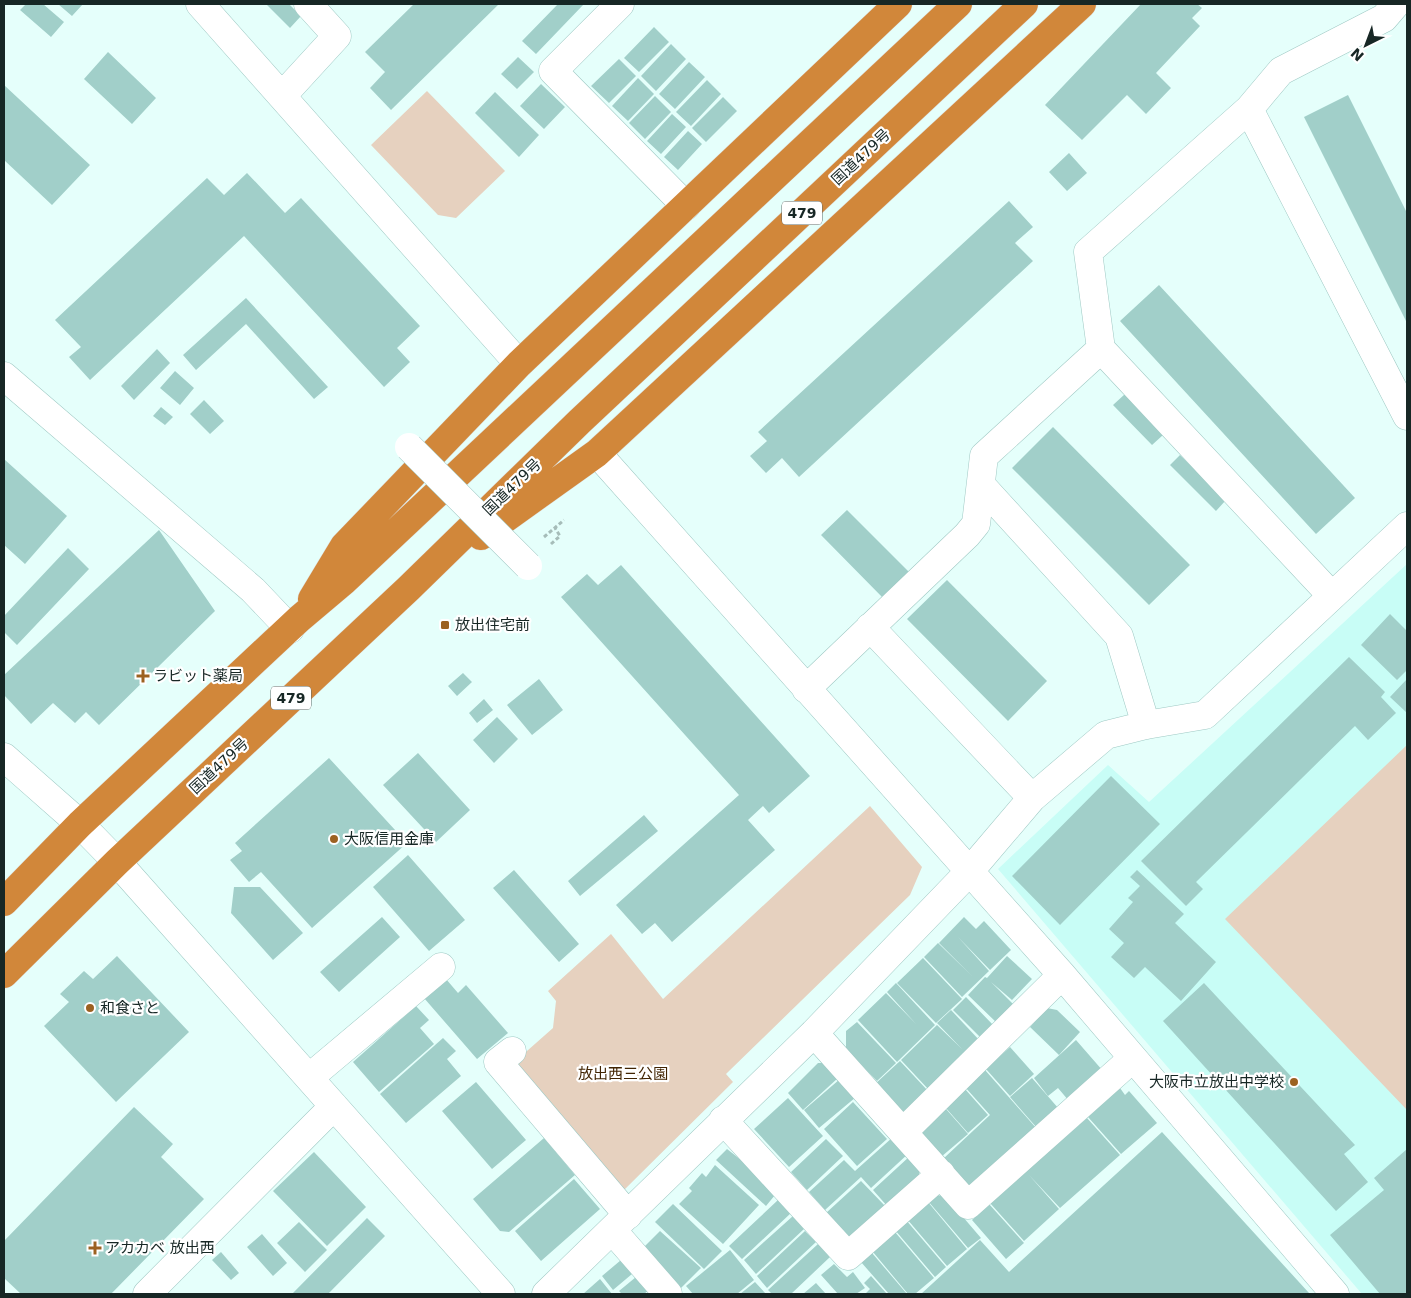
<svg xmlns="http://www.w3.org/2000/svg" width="1411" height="1298" font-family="'DejaVu Sans','Noto Sans JP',sans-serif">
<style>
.built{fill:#c8fdf6}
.green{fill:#e6d1bf}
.building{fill:#a1cfc9}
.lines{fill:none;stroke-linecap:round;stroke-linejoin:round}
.minor-casing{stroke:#9fc9c4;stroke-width:29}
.highway-casing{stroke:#dfe1e0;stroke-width:29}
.path{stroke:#a6bdb9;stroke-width:3;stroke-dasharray:4 2.5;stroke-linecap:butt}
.minor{stroke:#fff;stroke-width:28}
.highway{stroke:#d1873a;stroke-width:28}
.minor-bridge-casing{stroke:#9fc9c4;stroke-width:29;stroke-linecap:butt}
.minor-bridge{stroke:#fff;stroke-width:28}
.poi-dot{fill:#9c6121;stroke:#fff;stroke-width:2}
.labels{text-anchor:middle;stroke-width:4.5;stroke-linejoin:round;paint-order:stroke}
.shield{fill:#fff;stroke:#5d6866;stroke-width:1}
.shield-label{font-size:14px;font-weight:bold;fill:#172725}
.street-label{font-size:15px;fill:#172725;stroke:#fff}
.poi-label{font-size:15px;fill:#172725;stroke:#fff;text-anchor:start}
.park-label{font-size:15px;fill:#412402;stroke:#fff}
</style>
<rect width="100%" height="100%" fill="#e5fffb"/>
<path class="built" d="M1407,564V1294H1362L998,869L1108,765L1149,802Z"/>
<path class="green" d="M427,91L505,171L456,218L438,215L371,145Z
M1407,745V1110L1225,919Z
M870,806L922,867L910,895L728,1072L726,1074L733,1082L622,1192L510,1066L553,1028L556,1001L548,991L611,934L663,999Z"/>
<path class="building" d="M26,4H43L64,22L51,37L20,10Z
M58,4H83L72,16Z
M268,4H289L301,16L290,28L267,5Z
M414,4H499L391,110L370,88L385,72L365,52Z
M558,4H584L536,54L522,41Z
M1141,4H1197L1202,8L1192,18L1200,26L1156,73L1171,88L1146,114L1127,95L1082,140L1045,105Z
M654,27L669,42L639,72L624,58Z
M671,44L686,59L656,91L641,76Z
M108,52L156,98L132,124L84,79Z
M518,57L534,72L517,89L501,74Z
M619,59L636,76L609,103L591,86Z
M689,62L705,77L675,109L659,94Z
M638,78L654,94L628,121L612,106Z
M707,80L721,94L691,126L676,112Z
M541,84L565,107L544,129L520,106Z
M4,85L90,165L52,205L4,160Z
M495,92L539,135L519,157L475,113Z
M1348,95L1407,213V323L1304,117Z
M655,96L671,112L645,139L629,123Z
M723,97L737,111L706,142L692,128Z
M672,114L686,127L661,154L647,141Z
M688,131L702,144L678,170L664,157Z
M1069,153L1087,173L1067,191L1049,172Z
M247,173L285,213L301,198L420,326L397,348L410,362L384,387L244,236L90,380L69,357L81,347L55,320L207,178L224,195Z
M1009,201L1033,227L1015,243L1033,261L799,477L782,458L766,473L750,456L767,441L758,432Z
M1159,285L1355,498L1316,534L1120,321Z
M246,298L328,387L314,399L246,324L196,370L183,355Z
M157,349L170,363L134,400L121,386Z
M175,371L194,388L180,405L160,388Z
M1125,394L1163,435L1152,445L1113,405Z
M204,400L224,421L210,434L190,414Z
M161,407L173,417L165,425L153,416Z
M1053,427L1190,565L1149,605L1012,468Z
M1180,455L1226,500L1216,511L1170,465Z
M4,459L67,516L25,564L4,545Z
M847,510L911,574L885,600L821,535Z
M159,530L215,611L99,725L86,712L75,723L53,703L31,724L4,695V675Z
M68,548L89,569L17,645L4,632V616Z
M621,565L810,776L769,813L763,806L748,820L775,850L672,942L655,923L642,934L616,905L739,795L561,597L587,574L598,585Z
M947,580L1047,681L1008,721L907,619Z
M1390,614L1407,631V670L1397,680L1361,645Z
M1349,657L1385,692L1381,697L1396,713L1368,740L1355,726L1196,882L1203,889L1186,906L1141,861Z
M463,673L472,682L457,696L448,686Z
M539,679L563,710L532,735L507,705Z
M1407,679V713L1390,697Z
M484,699L493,710L477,723L469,713Z
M497,717L518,739L494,763L473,740Z
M418,753L470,810L436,842L383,785Z
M329,758L407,843L312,928L261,872L249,882L230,860L242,851L235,843Z
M1111,776L1160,824L1060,925L1012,876Z
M644,815L658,831L580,896L568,881Z
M408,855L465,920L429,951L373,887Z
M514,870L579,944L559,962L493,888Z
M1137,870L1184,914L1175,923L1216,962L1181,1001L1145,967L1134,978L1111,957L1124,943L1109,929L1133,902L1128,898L1140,886L1130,877Z
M234,887H260L303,933L273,960L231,913Z
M382,917L400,937L339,992L320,972Z
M964,917L976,929L984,921L1011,950L990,970L958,937L989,971L962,997L924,957L938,943L972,976L939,943Z
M117,956L189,1032L116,1102L44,1026L69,1002L60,994L84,971L93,979Z
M1007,956L1032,979L1012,1000L991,982L1015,1006L998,1024L968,995L985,977L987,978Z
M923,958L962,999L936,1023L897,983Z
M446,979L458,993L466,985L508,1033L477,1059L424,998Z
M896,983L935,1025L897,1062L858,1020L886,993L916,1024L887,992Z
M1204,983L1355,1145L1344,1154L1368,1182L1336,1211L1163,1021Z
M966,997L995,1027L983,1040L953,1010Z
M416,1006L429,1020L420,1028L434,1044L379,1092L353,1062Z
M1047,1008L1057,1010L1080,1032L1059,1055L1030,1027Z
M951,1010L981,1042L929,1090L901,1060L937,1025L962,1049L937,1023Z
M857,1022L896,1063L877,1081L846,1049V1031Z
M443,1038L456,1051L447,1059L461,1076L406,1123L380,1094Z
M1076,1040L1103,1071L1069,1101L1058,1088L1048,1096L1034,1078Z
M1010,1047L1034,1074L1010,1096L986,1069Z
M900,1061L929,1092L906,1113L901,1112L875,1084Z
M818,1063H824L838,1078L803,1110L788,1093Z
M985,1070L1037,1129L973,1185H965L943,1159L990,1115L965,1087Z
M1032,1078L1059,1109L1037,1128L1010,1097Z
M840,1079L856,1097L819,1128L804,1110Z
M476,1082L526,1140L492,1169L442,1111Z
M1120,1088L1125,1095L1129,1091L1157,1123L1121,1154L1088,1117Z
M965,1089L988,1115L968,1133L945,1107Z
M788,1098L823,1136L789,1167L754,1129Z
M853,1102L887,1139L857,1166L824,1129Z
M134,1107L173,1144L161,1157L204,1199L111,1294H21L4,1278V1241Z
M946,1109L968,1134L941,1157L919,1133Z
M1087,1118L1120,1155L1060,1208L1029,1175L1059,1209L1024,1241L990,1203Z
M1162,1132L1309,1293L1308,1294H921L980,1240L1009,1272Z
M893,1137L909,1153L871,1188L861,1177L825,1210L809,1192L844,1160L855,1171Z
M544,1138L575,1175L509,1232L500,1231L473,1199Z
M826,1139L843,1156L807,1190L791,1172Z
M727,1149L750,1167L775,1195L766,1206L716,1160Z
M1407,1149V1294H1380L1330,1235L1384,1190L1374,1178Z
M314,1152L366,1207L327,1246L273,1191Z
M910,1156L919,1167V1177L888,1207L873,1190Z
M715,1165L759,1205L723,1244L679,1204L692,1191L689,1188L702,1173L706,1177Z
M574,1179L600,1209L541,1261L515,1231Z
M861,1181L886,1207L851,1240L826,1213Z
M935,1195L945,1196L981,1238L968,1248L928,1201Z
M778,1200L791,1213L742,1259L729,1246Z
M928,1202L967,1249L947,1266L907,1219Z
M673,1204L722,1251L704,1269L655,1222Z
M989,1204L1024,1243L1006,1259L972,1220Z
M793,1216L804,1229L756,1274L744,1260Z
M367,1218L385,1236L328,1294H292Z
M906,1220L946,1267L935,1277L895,1230Z
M299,1222L327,1250L305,1272L277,1243Z
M660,1231L701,1268L681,1288L643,1248Z
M805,1231L816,1242L767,1288L757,1276Z
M895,1232L934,1278L915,1294H908L873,1252Z
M262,1234L287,1263L273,1276L247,1247Z
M818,1244L830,1257L791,1294H772L768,1290Z
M730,1250L754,1280L737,1294H693L686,1286Z
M221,1252L239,1273L231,1280L212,1260Z
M872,1253L907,1294H889L861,1262Z
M621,1260L632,1274L613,1290L602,1276Z
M834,1264L847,1277L853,1272L865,1288L856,1294H838L821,1275Z
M871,1276L887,1294H865L870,1289L864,1283Z
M636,1277L649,1290L644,1294H622L619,1291Z
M600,1279L612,1294H583Z
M755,1282L766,1294H740Z
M816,1283L826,1294H803Z"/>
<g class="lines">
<defs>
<path id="minor" d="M200,4L519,364
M620,4L553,71L686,206
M1396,4L1384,18L1281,71L1249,109L1407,416
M282,96L337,36L308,4
M1101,349L1088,252L1249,109
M4,376L253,590L290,629
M597,453L1062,975L1335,1294
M981,485L1119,636L1146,725
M870,627L1032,798
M806,689L967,535L976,524L984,456L1101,349L1332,596
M4,757L80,824L117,862L501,1294
M814,1033L968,1205L1133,1058
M512,1051L498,1062L628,1215
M310,1077L441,967
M723,1120L848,1256L941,1174
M903,1132L1062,975
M613,1231L668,1294
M147,1294L334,1106
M546,1294L814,1033L969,872L1032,798L1106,735L1146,725L1205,715L1407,526"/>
<path id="highway" d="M481,536L597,453L1082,4
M312,599L344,546L519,364L898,4
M4,902L80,824L299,619L344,581L958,4
M4,974L117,862L409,588L579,422L1024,4"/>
</defs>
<use href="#minor" class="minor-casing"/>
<use href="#highway" class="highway-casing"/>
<path class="path" d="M544,537L564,520
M551,544L560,536L555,528"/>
<use href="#minor" class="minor"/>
<use href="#highway" class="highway"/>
<defs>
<path id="minor-bridge" d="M409,447L528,566"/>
</defs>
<use href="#minor-bridge" class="minor-bridge-casing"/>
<use href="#minor-bridge" class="minor-bridge"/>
</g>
<g class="poi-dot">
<rect x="440" y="620" width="10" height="10" rx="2.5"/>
<path d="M140.5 668.5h5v5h5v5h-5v5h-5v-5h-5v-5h5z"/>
<circle cx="334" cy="839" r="5"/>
<circle cx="90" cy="1008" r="5"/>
<circle cx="1294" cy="1082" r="5"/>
<path d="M92.5 1240.5h5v5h5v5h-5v5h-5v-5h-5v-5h5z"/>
</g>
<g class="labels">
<g class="shield">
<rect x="782" y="201.5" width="40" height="23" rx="4"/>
<rect x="271" y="686.5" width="40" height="23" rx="4"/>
</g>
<g class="shield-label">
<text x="802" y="218">479</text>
<text x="291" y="703">479</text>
</g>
<g class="street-label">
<text transform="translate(861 157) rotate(-43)" y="5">国道479号</text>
<text transform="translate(512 487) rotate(-44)" y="5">国道479号</text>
<text transform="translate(219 766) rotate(-43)" y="5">国道479号</text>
</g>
<g class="poi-label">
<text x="455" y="630">放出住宅前</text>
<text x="153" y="681">ラビット薬局</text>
<text x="344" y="844">大阪信用金庫</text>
<text x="100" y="1013">和食さと</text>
<text x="1284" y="1087" text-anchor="end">大阪市立放出中学校</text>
<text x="105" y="1253">アカカベ 放出西</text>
</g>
<g class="park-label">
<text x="623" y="1079">放出西三公園</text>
</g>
</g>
<rect width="1411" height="1298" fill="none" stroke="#172725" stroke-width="10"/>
<g transform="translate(1366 45) rotate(222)" stroke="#ffffff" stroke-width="4" paint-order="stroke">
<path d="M0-4L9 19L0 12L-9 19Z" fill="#172725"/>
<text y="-8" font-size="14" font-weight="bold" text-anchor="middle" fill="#172725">N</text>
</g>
</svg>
